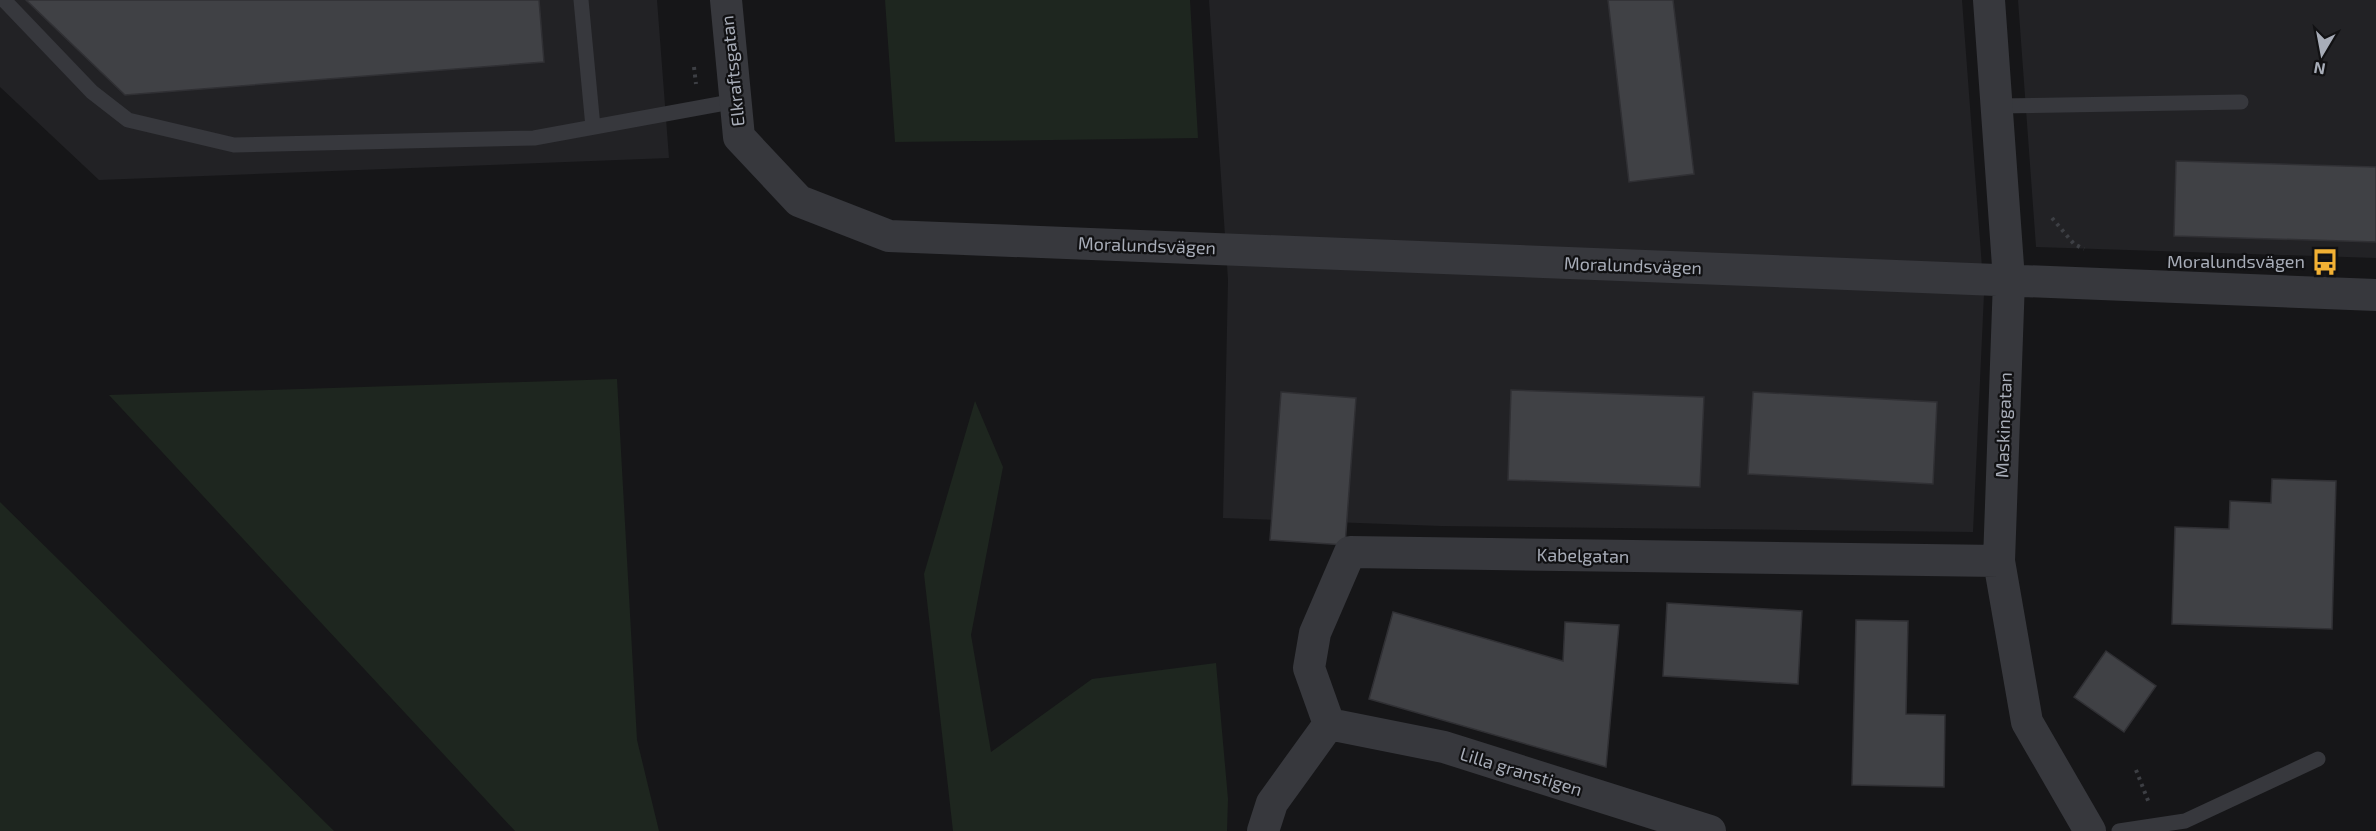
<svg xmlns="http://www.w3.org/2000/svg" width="2376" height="831" font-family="'Exo 2',sans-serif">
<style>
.built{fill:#222225}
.green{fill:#1e261f}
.building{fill:#404145;stroke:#303034;stroke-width:1.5}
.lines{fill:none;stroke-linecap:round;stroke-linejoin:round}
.path{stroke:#3d3f44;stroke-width:4;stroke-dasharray:3 4.5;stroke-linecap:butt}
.service{stroke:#37383d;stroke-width:15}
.minor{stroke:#37383d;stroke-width:32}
.labels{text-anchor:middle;stroke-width:4.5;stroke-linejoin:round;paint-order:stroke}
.street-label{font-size:18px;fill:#a8adb8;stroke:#111113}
.poi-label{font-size:18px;fill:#a8adb8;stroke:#111113;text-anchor:end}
</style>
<rect width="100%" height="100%" fill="#161618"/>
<path class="built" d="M0,0H657L669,158L99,180L0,87Z
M1209,0H1962L1984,294L1973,532L1441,526L1223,518L1228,280Z
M2018,0H2376V258L2036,247Z"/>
<path class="green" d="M885,0H1190L1198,138L895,142Z
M617,379L637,740L659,831H515L109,395Z
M975,401L1003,467L971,635L991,752L1092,679L1216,663L1228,799L1227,831H953L924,574Z
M0,502L334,831H0Z"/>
<path class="building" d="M26,0H539L544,62L125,95Z
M1608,0H1673L1694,174L1629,182Z
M2176,161L2376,167V242L2174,236Z
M1511,390L1704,397L1700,487L1508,480Z
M1281,392L1356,398L1345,545L1270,540Z
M1753,392L1937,402L1933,484L1748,474Z
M2272,479L2336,481L2332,629L2172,624L2175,527L2229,529L2230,501L2271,503Z
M1667,603L1802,611L1798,684L1663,676Z
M1393,612L1563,661L1565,622L1619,625L1606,767L1369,699Z
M1856,620L1908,621L1906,714L1945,715L1944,787L1852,785Z
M2106,651L2156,686L2124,732L2074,697Z"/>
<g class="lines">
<path class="path" d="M694,67L696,84
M2052,218L2074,244L2084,249
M2136,770L2149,803"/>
<path class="service" d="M4,0L92,92L128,120L234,145L534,138L736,101
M581,0L593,127
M1997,106L2241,102
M2119,831L2185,821L2318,759"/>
<path class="minor" d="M726,0L739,137L799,201L889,236L2376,295
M1989,0L2009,280L1999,561L2027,722L2090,831
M1329,724L1309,668L1315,633L1350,552L1999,561
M1329,724L1444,747L1710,831
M1263,831L1272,803L1329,724"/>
</g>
<defs>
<symbol id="bus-bare" viewBox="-9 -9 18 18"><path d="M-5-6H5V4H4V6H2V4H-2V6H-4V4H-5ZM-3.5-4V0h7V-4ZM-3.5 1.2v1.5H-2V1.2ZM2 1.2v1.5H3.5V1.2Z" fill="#f2b134" stroke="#111113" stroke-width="2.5" paint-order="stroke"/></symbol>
</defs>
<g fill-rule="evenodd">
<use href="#bus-bare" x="2306" y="243" width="38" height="38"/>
</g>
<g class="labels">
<g class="street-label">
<text transform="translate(733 71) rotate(-96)" y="6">Elkraftsgatan</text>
<text transform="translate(1147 246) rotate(2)" y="6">Moralundsvägen</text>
<text transform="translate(1633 266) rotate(2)" y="6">Moralundsvägen</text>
<text transform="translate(2004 425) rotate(-88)" y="6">Maskingatan</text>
<text transform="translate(1583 556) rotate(1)" y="6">Kabelgatan</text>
<text transform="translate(1521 772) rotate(17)" y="6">Lilla granstigen</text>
</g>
<g class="poi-label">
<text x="2305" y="268">Moralundsvägen</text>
</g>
</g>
<g transform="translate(2322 54) rotate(190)" stroke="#111113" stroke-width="4.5" paint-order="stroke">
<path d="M0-4.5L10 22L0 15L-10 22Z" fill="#a8adb8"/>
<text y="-9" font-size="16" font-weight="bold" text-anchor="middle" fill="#a8adb8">N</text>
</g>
</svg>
